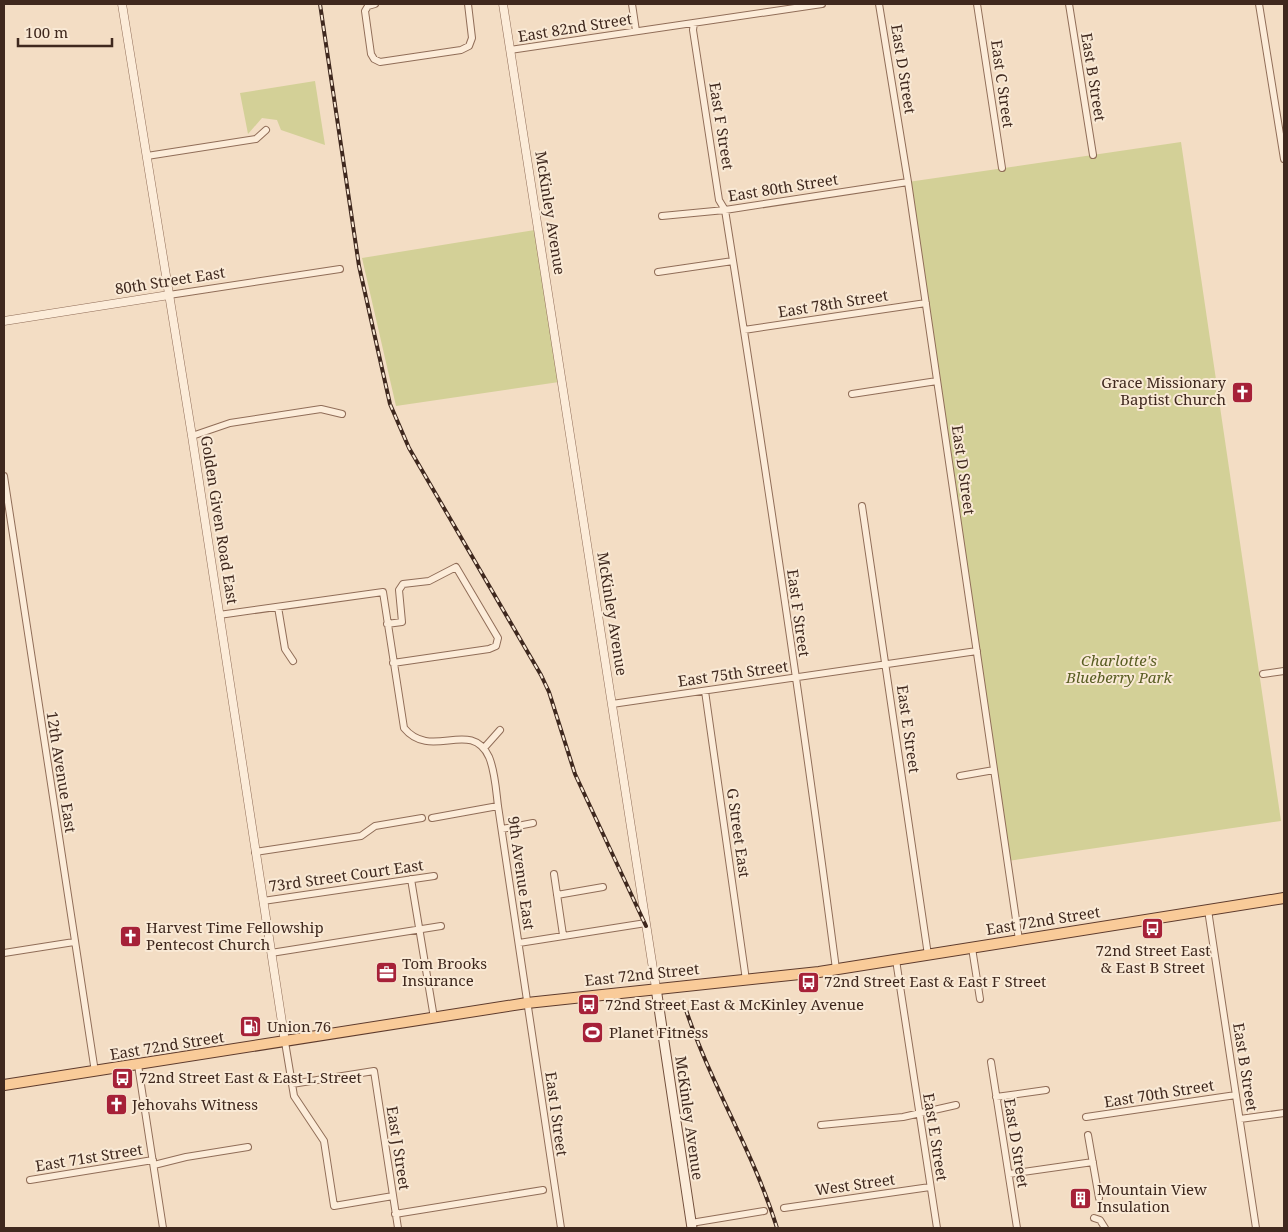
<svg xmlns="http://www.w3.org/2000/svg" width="1288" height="1232" font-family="'Noto Serif',serif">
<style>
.green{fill:#d3d097}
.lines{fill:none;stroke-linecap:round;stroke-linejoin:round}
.minor-casing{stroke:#906d58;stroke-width:8}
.tertiary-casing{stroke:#906d58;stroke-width:9}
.secondary-casing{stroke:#724e3b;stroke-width:11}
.primary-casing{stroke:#5e3b2d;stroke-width:12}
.minor{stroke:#fcecd9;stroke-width:6}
.tertiary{stroke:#fcecd9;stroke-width:8}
.secondary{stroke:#fcecd9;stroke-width:9}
.primary{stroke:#f9cb99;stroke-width:10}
.rail-casing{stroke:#3f281e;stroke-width:4}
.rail{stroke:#f9e9d5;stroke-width:2;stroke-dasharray:5.5;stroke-linecap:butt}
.labels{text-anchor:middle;stroke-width:4;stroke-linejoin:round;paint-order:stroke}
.street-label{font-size:15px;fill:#3f281e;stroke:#f9e9d5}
.poi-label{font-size:15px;fill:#3f281e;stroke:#f9e9d5;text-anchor:start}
.park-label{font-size:15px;font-style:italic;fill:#585d22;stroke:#f9e9d5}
</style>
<rect width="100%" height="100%" fill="#f3ddc4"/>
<path class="green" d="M315,81L325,145L281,130L277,120L262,118L248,134L240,93Z
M1181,142L1281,821L1008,861L908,182Z
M535,230L559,382L396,406L362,258Z"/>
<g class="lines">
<defs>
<path id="minor" d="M375,4L368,6L365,11L371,54L374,59L380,62L461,50L469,46L472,38L468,4
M632,4L636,31
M879,4L908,182L1019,940
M977,4L1002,168
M1069,4L1093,155
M1259,4L1284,159
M694,23L693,30L719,200L725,210C765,462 803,716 836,969
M510,50L822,4
M147,156L256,139L266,130
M662,216L725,210L908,182
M658,272L733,261
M169,295L340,269
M744,330L926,303
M852,394L937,381
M192,436L230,423L321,409L342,414
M4,476L95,1072
M862,506L928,955
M278,607L285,649L293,661
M219,615L383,592L404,728C431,761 471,718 489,757C495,771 496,790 498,806L561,1228
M387,624L402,622L399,590L403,584L429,581L456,567L498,638L496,646L489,649L393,663
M1263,674L1284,671
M705,691L746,980
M612,704L977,651
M484,748L500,730
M960,776L994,770
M432,818L498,806
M502,829L533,823
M255,852L361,836L375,826L422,818
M554,874L563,935
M411,879L434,1018
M557,895L603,887
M263,901L434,876
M1208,910L1256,1228
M519,943L646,923
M972,948L980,999
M4,953L74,942
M271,953L441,926
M896,960L937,1228
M285,1042L294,1096L324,1141L334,1206L393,1196
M991,1062L1017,1228
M138,1065L163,1228
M292,1084L374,1071L398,1228
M996,1097L1046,1090
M1086,1117L1236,1095
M1240,1119L1284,1113
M821,1125L903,1117L956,1105
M1088,1135L1099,1198
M154,1165L186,1157L248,1147
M1009,1174L1093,1162
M30,1180L153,1160
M784,1208L930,1187
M395,1214L543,1190
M1094,1218L1100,1220L1105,1228
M691,1223L764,1211"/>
<path id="tertiary" d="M122,4L192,436L285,1042
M503,4L656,988
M4,321L169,295"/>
<path id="secondary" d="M656,988L692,1228"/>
<path id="primary" d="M4,1085L527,1003L819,972L1284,898"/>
</defs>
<use href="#minor" class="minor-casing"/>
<use href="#tertiary" class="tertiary-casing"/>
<use href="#secondary" class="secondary-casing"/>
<use href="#primary" class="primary-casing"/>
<use href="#minor" class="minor"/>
<use href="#tertiary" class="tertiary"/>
<use href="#secondary" class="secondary"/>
<use href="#primary" class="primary"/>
<defs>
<path id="rail" d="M320,4L359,266L390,404L409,448L541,675L549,692L575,774L646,926
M686,1010C711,1085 754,1153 777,1228"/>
</defs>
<use href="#rail" class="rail-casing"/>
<use href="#rail" class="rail"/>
</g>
<defs>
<symbol id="church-square" viewBox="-11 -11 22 22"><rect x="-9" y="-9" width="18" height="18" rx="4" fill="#a62138" stroke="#f9e9d5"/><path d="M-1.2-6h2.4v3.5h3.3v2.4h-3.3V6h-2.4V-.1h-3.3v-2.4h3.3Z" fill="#fff"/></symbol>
<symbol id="bus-square" viewBox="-11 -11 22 22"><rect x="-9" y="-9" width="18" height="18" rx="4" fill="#a62138" stroke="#f9e9d5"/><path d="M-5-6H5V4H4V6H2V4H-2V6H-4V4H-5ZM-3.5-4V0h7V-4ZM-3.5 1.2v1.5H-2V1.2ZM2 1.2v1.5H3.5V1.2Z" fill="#fff"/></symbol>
<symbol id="office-square" viewBox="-11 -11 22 22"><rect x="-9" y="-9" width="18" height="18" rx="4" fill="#a62138" stroke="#f9e9d5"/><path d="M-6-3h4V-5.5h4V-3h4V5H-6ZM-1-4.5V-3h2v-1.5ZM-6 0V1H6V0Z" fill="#fff"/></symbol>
<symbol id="fuel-square" viewBox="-11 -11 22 22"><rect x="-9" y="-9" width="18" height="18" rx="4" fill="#a62138" stroke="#f9e9d5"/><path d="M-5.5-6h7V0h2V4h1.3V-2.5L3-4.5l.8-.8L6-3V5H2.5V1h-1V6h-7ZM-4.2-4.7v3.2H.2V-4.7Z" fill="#fff"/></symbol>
<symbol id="stadium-square" viewBox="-11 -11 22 22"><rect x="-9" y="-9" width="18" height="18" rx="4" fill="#a62138" stroke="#f9e9d5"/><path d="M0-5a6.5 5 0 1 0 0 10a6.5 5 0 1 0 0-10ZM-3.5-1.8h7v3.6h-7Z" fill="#fff"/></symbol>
<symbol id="building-square" viewBox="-11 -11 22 22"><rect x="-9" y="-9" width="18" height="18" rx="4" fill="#a62138" stroke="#f9e9d5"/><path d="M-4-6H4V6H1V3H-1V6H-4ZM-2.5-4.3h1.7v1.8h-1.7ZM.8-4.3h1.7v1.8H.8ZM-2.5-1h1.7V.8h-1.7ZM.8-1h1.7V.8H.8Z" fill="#fff"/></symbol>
</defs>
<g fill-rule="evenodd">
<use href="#church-square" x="1230" y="380" width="25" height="25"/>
<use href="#bus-square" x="1140" y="916" width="25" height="25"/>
<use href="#church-square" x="118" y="924" width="25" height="25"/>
<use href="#office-square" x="374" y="960" width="25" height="25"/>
<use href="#bus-square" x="796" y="970" width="25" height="25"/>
<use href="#bus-square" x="576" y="992" width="25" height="25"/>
<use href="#fuel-square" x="238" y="1014" width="25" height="25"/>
<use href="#stadium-square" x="580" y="1020" width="25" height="25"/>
<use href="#bus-square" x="110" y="1066" width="25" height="25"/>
<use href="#church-square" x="104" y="1092" width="25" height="25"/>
<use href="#building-square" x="1068" y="1186" width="25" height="25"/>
</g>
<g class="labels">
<g class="street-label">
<text transform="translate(575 28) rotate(-9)" y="5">East 82nd Street</text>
<text transform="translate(903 69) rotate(81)" y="5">East D Street</text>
<text transform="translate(1093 77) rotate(81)" y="5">East B Street</text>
<text transform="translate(1002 84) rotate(82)" y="5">East C Street</text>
<text transform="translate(721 126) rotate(81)" y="5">East F Street</text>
<text transform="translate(783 188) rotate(-9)" y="5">East 80th Street</text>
<text transform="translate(550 213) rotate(81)" y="5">McKinley Avenue</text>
<text transform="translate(170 281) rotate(-9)" y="5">80th Street East</text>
<text transform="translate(833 304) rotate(-9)" y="5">East 78th Street</text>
<text transform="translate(963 470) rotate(82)" y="5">East D Street</text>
<text transform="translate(219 520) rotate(81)" y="5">Golden Given Road East</text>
<text transform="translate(798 613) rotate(82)" y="5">East F Street</text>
<text transform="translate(612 614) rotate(81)" y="5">McKinley Avenue</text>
<text transform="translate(733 674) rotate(-8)" y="5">East 75th Street</text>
<text transform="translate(908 729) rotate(82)" y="5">East E Street</text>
<text transform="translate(61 772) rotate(81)" y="5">12th Avenue East</text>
<text transform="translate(738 833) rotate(82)" y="5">G Street East</text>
<text transform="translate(521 873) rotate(82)" y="5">9th Avenue East</text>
<text transform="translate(346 876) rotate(-8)" y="5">73rd Street Court East</text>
<text transform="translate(1043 921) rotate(-9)" y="5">East 72nd Street</text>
<text transform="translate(642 975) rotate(-6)" y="5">East 72nd Street</text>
<text transform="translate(167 1046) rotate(-9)" y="5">East 72nd Street</text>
<text transform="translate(1245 1067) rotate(81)" y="5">East B Street</text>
<text transform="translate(1159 1094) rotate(-9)" y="5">East 70th Street</text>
<text transform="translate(556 1114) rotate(82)" y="5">East I Street</text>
<text transform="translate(689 1118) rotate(82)" y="5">McKinley Avenue</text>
<text transform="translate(935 1137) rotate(81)" y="5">East E Street</text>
<text transform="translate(1016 1143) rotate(81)" y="5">East D Street</text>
<text transform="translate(398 1148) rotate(81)" y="5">East J Street</text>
<text transform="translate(89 1158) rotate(-9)" y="5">East 71st Street</text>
<text transform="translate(855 1185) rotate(-8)" y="5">West Street</text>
</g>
<g class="poi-label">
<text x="1226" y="388" text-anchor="end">Grace Missionary<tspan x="1226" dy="17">Baptist Church</tspan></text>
<text x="146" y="933">Harvest Time Fellowship<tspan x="146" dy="17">Pentecost Church</tspan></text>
<text x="1153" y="956" text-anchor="middle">72nd Street East<tspan x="1153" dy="17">&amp; East B Street</tspan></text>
<text x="402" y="969">Tom Brooks<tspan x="402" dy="17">Insurance</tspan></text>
<text x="824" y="987">72nd Street East &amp; East F Street</text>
<text x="605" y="1010">72nd Street East &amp; McKinley Avenue</text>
<text x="267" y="1032">Union 76</text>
<text x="609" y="1038">Planet Fitness</text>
<text x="139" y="1083">72nd Street East &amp; East L Street</text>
<text x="132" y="1110">Jehovahs Witness</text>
<text x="1097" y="1195">Mountain View<tspan x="1097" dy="17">Insulation</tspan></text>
</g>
<g class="park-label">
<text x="1119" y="666">Charlotte's<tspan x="1119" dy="17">Blueberry Park</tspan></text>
</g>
</g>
<rect width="1288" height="1232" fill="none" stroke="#3f281e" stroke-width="10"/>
<path d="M18 38v8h94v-8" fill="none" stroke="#3f281e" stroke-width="2.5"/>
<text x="25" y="38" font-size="15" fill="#3f281e" stroke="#f9e9d5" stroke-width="4" paint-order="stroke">100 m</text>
</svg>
